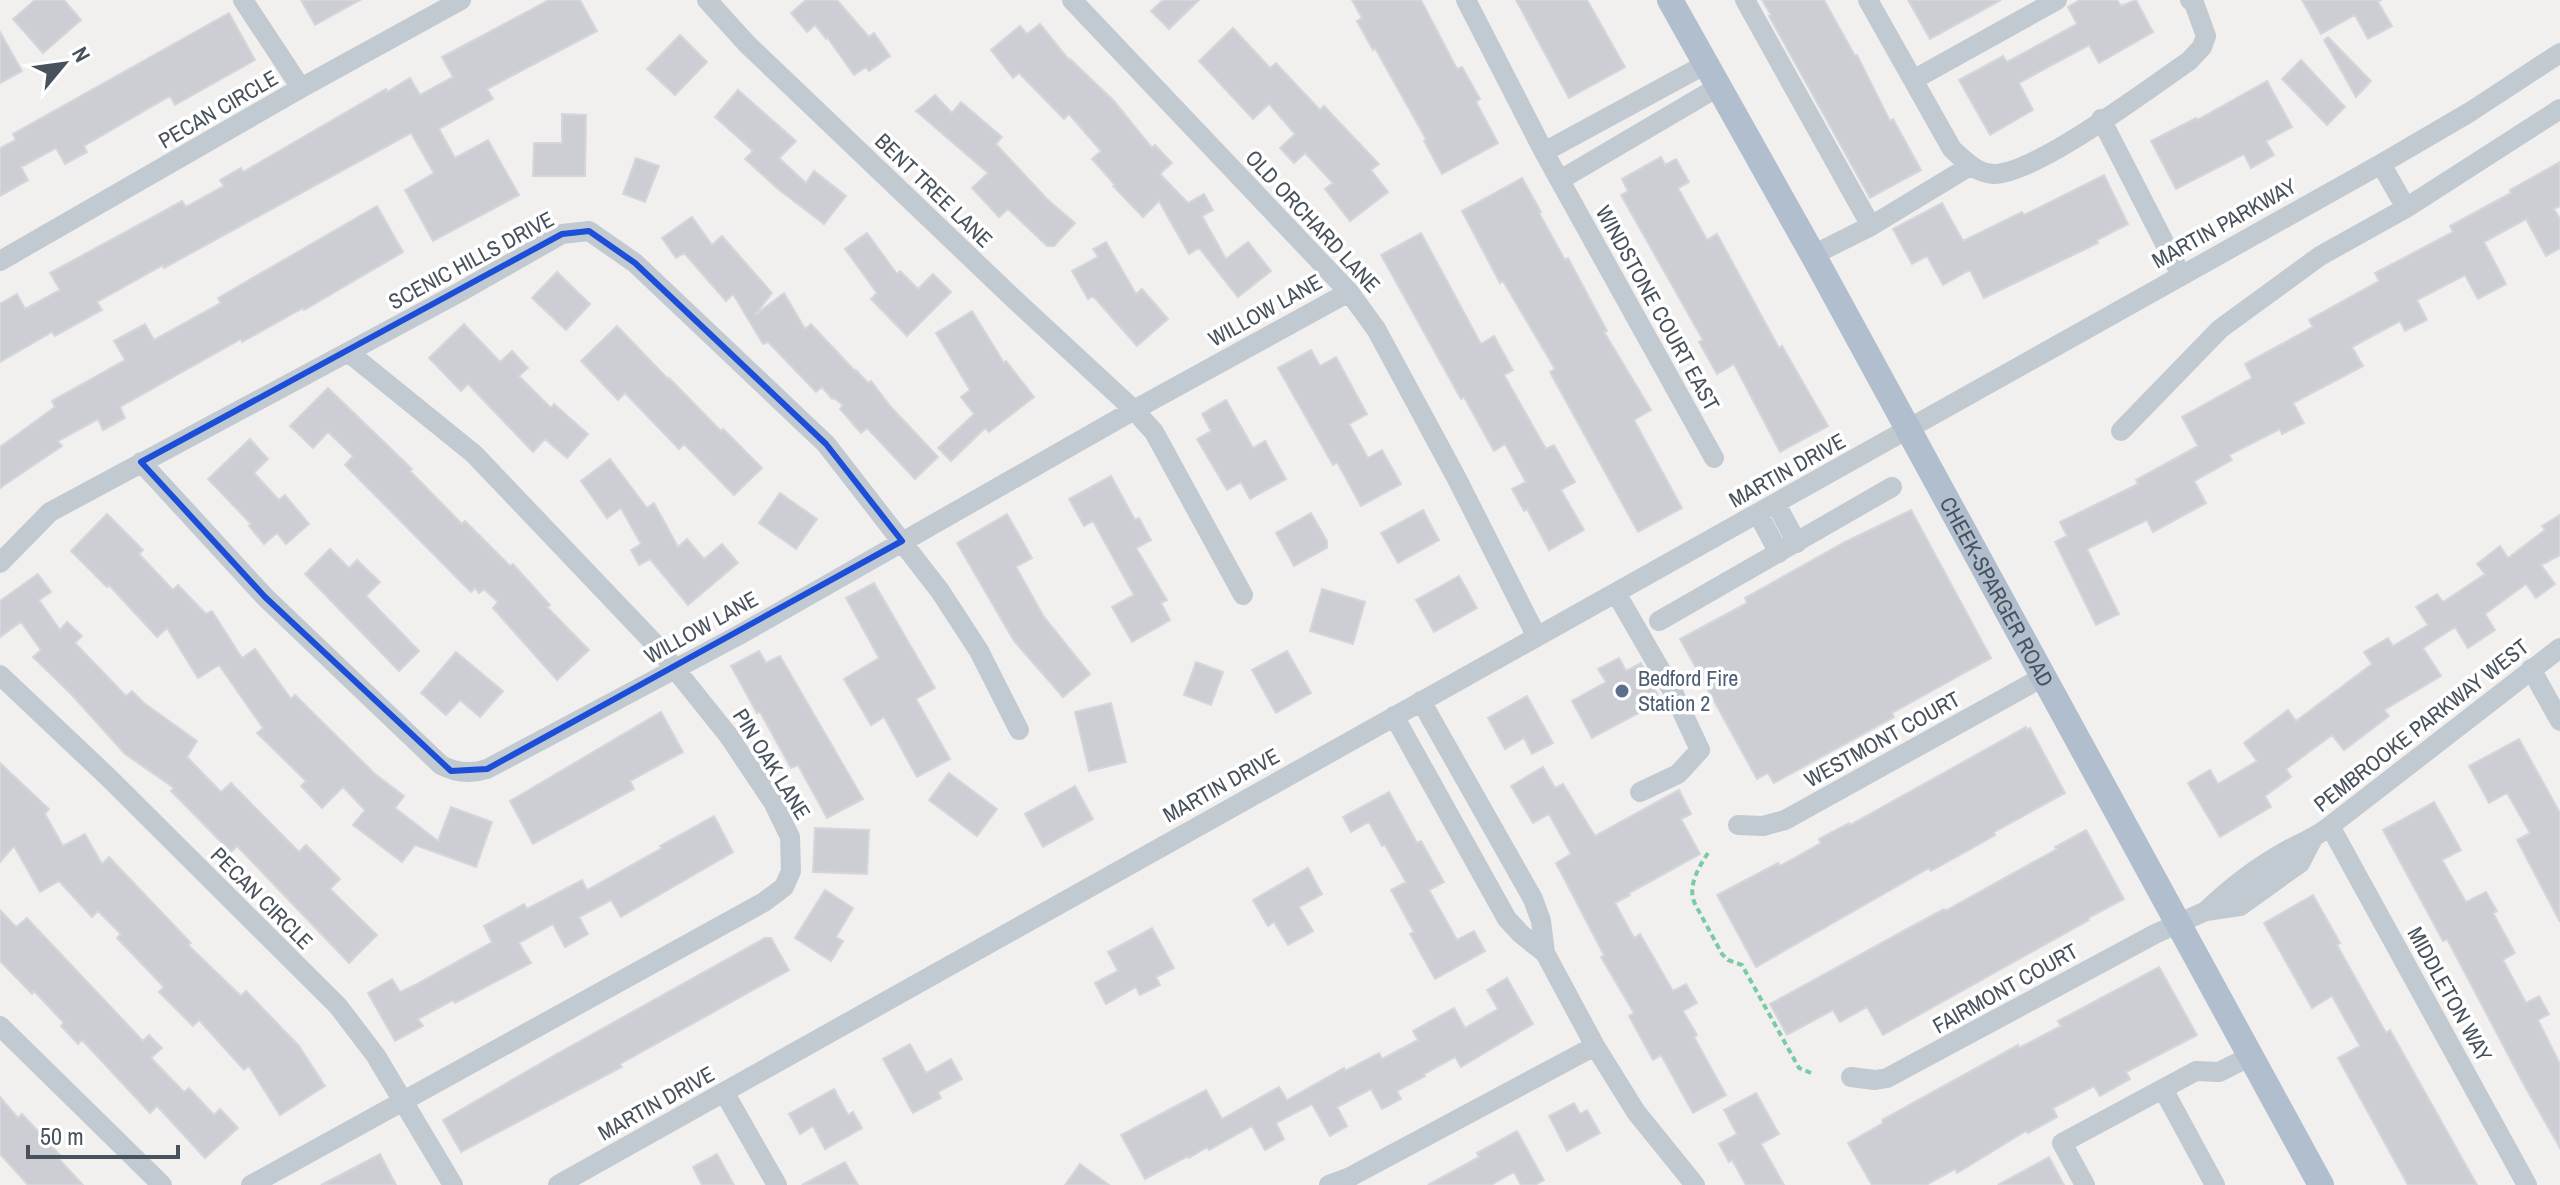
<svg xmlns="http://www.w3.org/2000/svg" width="2560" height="1185" font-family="'Archivo Narrow',sans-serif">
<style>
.building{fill:#cdced4;stroke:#d4d6db;stroke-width:2}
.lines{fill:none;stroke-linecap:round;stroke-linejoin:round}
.path{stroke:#79cba4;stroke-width:4;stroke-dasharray:6 4;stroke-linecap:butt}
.minor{stroke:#c1c9d1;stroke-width:20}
.major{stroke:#b0becd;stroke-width:26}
.marked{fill:none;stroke:#1d4ed8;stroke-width:6;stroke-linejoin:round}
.service-dot{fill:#5c6f8a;stroke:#fff;stroke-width:3}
.labels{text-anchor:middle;stroke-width:7;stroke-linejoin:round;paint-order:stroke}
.street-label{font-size:22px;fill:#48525c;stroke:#fff}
.service-label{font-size:22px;fill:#4e5e75;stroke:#fff;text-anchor:start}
</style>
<rect width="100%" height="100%" fill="#f2f0ef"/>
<path class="building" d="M35,0H64L81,20L43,53L13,19Z
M301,0H360L315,25Z
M549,0H580L597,31L487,89L493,99L439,129L455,158L488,140L519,195L433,241L405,190L434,173L411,133L164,268L163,265L97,302L102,310L55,336L52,332L0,362V304L17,294L25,309L60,290L50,273L182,201L186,207L224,186L220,180L241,168L243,172L386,89L387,92L410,78L420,95L453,77L442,57Z
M806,0H837L869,37L874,33L890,56L869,71L866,67L854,75L827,37L826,39L815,25L807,32L791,13Z
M1163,0H1199L1169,29L1151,11Z
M1352,0H1421L1457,69L1462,67L1480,99L1476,102L1498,143L1442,174L1424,141L1426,139L1375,48L1373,50L1357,21L1362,18Z
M1516,0H1587L1625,67L1569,98Z
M1762,0H1824L1855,56L1857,55L1890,121L1893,119L1921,170L1870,198L1769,16L1771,15Z
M1908,0H2001L1930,39Z
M2080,0H2117L2121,6L2136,0L2153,32L2099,63L2089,45L2019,83L2033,110L1990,135L1959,80L2003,56L2007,62L2077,24L2068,7Z
M2302,0H2381L2378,2L2392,26L2368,39L2355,15L2321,34Z
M229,13L255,60L175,105L170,96L84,146L87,152L65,164L56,148L21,167L28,180L0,196V148L16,140L13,134Z
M1040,24L1069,60L1070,59L1114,101L1152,148L1155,145L1172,163L1160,174L1188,203L1204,194L1213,210L1202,216L1226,259L1248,242L1271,271L1238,297L1199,248L1189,254L1159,201L1143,217L1113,186L1115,185L1092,159L1101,151L1069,114L1064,119L1019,73L1013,78L991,50L1020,26L1027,34Z
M1233,28L1270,68L1276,63L1320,110L1324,106L1379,164L1371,170L1388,192L1350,221L1325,189L1333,183L1305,153L1294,163L1280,148L1295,134L1269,104L1253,119L1199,61Z
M0,32L22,71L0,83Z
M680,35L707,62L675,95L647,69Z
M2328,37L2371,81L2356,97L2324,40Z
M2301,60L2345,107L2327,125L2282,79Z
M2267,81L2292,127L2266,141L2274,155L2251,168L2244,154L2176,189L2151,141L2196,118L2197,120Z
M738,90L796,141L779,158L806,183L814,171L846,196L824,224L778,189L745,159L753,151L715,117Z
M935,95L952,113L961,102L1002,137L996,144L1047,199L1075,223L1054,246H1047L1008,209L999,217L972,188L988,173L916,111Z
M562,114L586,115L585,176H533L534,143H562Z
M1661,157L1665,165L1676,159L1689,182L1678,188L1707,240L1717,234L1779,348L1782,346L1828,426L1780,452L1734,364L1717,374L1699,342L1703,340L1621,195L1628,191L1622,179Z
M636,158L659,166L645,202L623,194Z
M2560,162V206L2554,209L2560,219V248L2546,256L2526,219L2484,242L2506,284L2478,299L2465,275L2417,300L2427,320L2405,331L2400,321L2352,347L2363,366L2293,403L2304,423L2282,434L2280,429L2229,455L2232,460L2194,481L2206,503L2153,532L2147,520L2087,549L2119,614L2096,625L2055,542L2067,536L2060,522L2138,484L2136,480L2198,446L2182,417L2252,378L2245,364L2313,327L2309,320L2379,281L2375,273L2453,232L2450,226L2511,193L2510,190Z
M2104,175L2128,224L2097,240L2098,243L1984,298L1970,270L1943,285L1927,256L1912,264L1893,229L1942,203L1963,241L2022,212L2024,215Z
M1522,178L1541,212L1539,213L1565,260L1568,258L1607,331L1604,332L1651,410L1634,420L1682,508L1638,532L1550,372L1555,369L1503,281L1500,283L1462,211Z
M377,206L403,252L304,310L303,308L242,342L241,339L120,407L125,418L103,430L98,419L58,441L62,446L0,488V447L55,407L52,401L125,360L114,341L145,324L154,340L221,303L218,298Z
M692,217L712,245L722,236L772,293L755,315L784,293L805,329L811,324L855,371L856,370L868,383L871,381L891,407L938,457L915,479L867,428L861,433L840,409L843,405L834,398L832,399L822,387L816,392L768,342L763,344L733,294L726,301L684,253L676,258L662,238Z
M867,233L897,274L900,271L918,289L933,274L951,292L907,336L871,299L877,293L845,249Z
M1421,233L1481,344L1494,336L1513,370L1504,375L1546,449L1554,445L1575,482L1561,490L1584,530L1549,550L1527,509L1524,511L1512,489L1526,482L1505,444L1494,451L1464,397L1461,399L1381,255Z
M1106,242L1136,294L1142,289L1168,319L1137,346L1093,296L1088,299L1072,271L1098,257L1093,249Z
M557,272L590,304L566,330L532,298Z
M972,311L1004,363L1006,361L1034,397L989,432L985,428L951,461L938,448L974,414L961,397L970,390L936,333Z
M464,324L500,362L512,351L528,368L519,376L551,408L554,404L588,434L567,458L545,439L533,452L468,384L461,391L429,358Z
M617,326L668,379L669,378L721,431L723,429L762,468L734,495L684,444L679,449L625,393L618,400L581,361Z
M1311,350L1320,366L1336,357L1367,414L1349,424L1368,458L1382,450L1401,484L1361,506L1337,462L1333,465L1278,368Z
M328,388L412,469L410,471L462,524L465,521L510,566L513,564L550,605L547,607L589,650L557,680L493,608L498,602L484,589L479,593L475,588L471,592L345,465L353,456L328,432L313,448L290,426Z
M1226,400L1253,448L1265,441L1286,479L1250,499L1241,482L1227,490L1197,439L1211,431L1202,414Z
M250,439L268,459L254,473L279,500L285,495L309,524L286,544L277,533L264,544L249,526L251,524L208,479Z
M610,459L647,508L654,503L678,547L687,539L704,559L722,544L738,563L688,605L650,559L639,565L631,550L641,544L621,508L607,518L581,481Z
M1111,476L1135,520L1139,518L1151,540L1136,548L1167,600L1161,603L1170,620L1132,642L1112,607L1134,595L1093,521L1084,526L1069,499Z
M780,493L817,519L796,549L759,523Z
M1423,510L1439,540L1398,563L1381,533Z
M1911,510L1991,658L1892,713L1894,717L1774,783L1768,773L1757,779L1680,639L1747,603L1745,598L1845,542Z
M1311,513L1327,541V548L1294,566L1276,533Z
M107,514L143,550L139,554L173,590L178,585L206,614L212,611L242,658L255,649L291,699L295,695L375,774L404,796L395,808L438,841L451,807L492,822L476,867L415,845L402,862L353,825L365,810L343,787L322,808L301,786L306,781L257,733L263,728L219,665L198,678L167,628L157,637L109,585L107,587L71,551Z
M1007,514L1032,558L1016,567L1044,617L1090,674L1063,697L1014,641L957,543Z
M2560,515V555L2541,565L2555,584L2536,598L2526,584L2485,614L2495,630L2468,648L2455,627L2423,648L2441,676L2384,710L2389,716L2344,750L2332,735L2286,769L2291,777L2265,796L2271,807L2220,837L2188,783L2210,770L2218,784L2257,761L2244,743L2288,710L2296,721L2372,664L2364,652L2388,638L2393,646L2428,625L2416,607L2437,594L2443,602L2485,574L2477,564L2500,546L2508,558L2545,530L2542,526Z
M330,549L349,568L357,560L380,582L366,596L419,651L399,671L305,574Z
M38,574L51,592L39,600L60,630L67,622L82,636L75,643L126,696L132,691L144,703L197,741L187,757L221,792L231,783L299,852L306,845L340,879L330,889L377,935L349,963L237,846L231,852L171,791L174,788L125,754L71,694L33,657L41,650L21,622L0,637V601Z
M1459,576L1477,608L1434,632L1416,600Z
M874,583L935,688L916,699L950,759L917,777L884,717L871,725L844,679L879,658L846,598Z
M1322,589L1365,602L1353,644L1310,631Z
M759,651L766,663L780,656L863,799L827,818L798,765L791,768L760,712L757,713L731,666Z
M1287,651L1311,693L1276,713L1252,670Z
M456,652L503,691L480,717L460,700L446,715L421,693Z
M1619,658L1626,671L1641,663L1661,701L1592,738L1572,701L1606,682L1598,669Z
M1196,662L1223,672L1211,705L1184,695Z
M1527,696L1553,743L1532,754L1524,738L1505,749L1488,718Z
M1111,703L1126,762L1089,771L1075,712Z
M661,712L683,752L630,781L634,789L533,844L510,801Z
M2026,727L2027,730L2030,728L2065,793L1994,832L1995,835L1960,855L1931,871L1929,868L1756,967L1717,895L1778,863L1780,866L1821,843L1819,839L1849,823L1850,825Z
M2519,739L2560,813V922L2517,840L2530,833L2507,793L2489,803L2469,766Z
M0,763L49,809L45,814L63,846L85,834L102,864L109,857L191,943L188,945L241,996L246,991L299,1046L325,1086L280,1115L249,1066L244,1070L199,1020L193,1026L159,992L164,987L117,938L121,934L98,911L92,917L59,881L40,892L14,846L0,862Z
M1543,767L1555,788L1563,784L1595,836L1679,790L1691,814L1681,819L1700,854L1629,893L1630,895L1615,903L1634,938L1640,934L1673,991L1686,984L1697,1003L1683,1011L1697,1035L1694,1037L1726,1095L1693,1113L1661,1055L1653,1060L1629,1016L1634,1013L1601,957L1604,955L1556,863L1571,854L1549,814L1533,823L1511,786Z
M949,773L997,809L977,836L929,800Z
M1075,786L1093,819L1043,847L1025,814Z
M1389,792L1417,843L1421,841L1444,882L1429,890L1457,940L1474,931L1485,951L1435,979L1410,934L1414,932L1391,890L1406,882L1385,845L1382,846L1369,822L1351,832L1343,817Z
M2434,802L2461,850L2442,860L2466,902L2486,892L2497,911L2493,913L2515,953L2503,960L2526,1003L2539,996L2549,1014L2538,1020L2560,1064V1148L2523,1083L2447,939L2443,941L2383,830Z
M714,816L733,852L621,917L611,900L579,917L588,934L565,947L553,924L519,943L531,963L455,1003L453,1000L418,1019L423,1026L395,1041L368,993L392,979L400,992L415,985L492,942L484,926L524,904L527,909L582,880L587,890L662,848L660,846Z
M815,828L869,830L867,874L813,872Z
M2086,830L2124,899L2088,918L2089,920L1883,1035L1867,1007L1840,1022L1833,1010L1787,1035L1770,1004L1907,929L1944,909L1945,911L2057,849L2055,847Z
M1308,868L1322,894L1299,907L1313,931L1288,945L1274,922L1268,926L1253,900Z
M825,890L853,908L836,937L843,941L831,961L795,938Z
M2313,895L2340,943L2337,945L2386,1033L2390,1030L2477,1185H2408L2338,1058L2360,1046L2332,996L2312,1008L2264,923Z
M0,910L16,927L27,918L143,1041L149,1035L162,1048L151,1058L184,1092L189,1088L214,1115L220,1109L238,1128L205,1158L157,1106L150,1113L82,1040L78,1044L61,1026L64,1023L34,991L32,994L0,961Z
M1152,928L1174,968L1156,977L1160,985L1140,995L1136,987L1106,1004L1095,983L1118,971L1108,952Z
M765,938H771L789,970L620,1064L622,1067L461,1152L443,1120L555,1055Z
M2159,967L2197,1035L2126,1072L2130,1079L2100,1096L2094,1086L2053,1108L2057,1117L2028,1133L2026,1131L1957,1173L1955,1169L1926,1185H1872L1848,1143L1883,1123L1882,1120L2018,1045L2019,1048L2061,1026L2058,1021Z
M1507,978L1533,1024L1461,1067L1455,1057L1424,1074L1425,1076L1397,1091L1401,1099L1382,1109L1371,1089L1337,1107L1347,1126L1330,1136L1312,1104L1276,1123L1284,1139L1265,1150L1252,1126L1209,1150L1207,1147L1189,1158L1188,1156L1145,1179L1121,1135L1206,1090L1222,1119L1279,1087L1287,1100L1344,1068L1345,1071L1379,1053L1382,1059L1418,1040L1413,1031L1454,1008L1465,1028L1498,1009L1487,990Z
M910,1044L926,1073L951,1059L962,1079L938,1092L941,1098L913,1113L883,1059Z
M834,1089L848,1115L853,1112L862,1128L825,1149L813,1126L800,1134L789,1114Z
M1756,1093L1779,1134L1761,1144L1784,1185H1746L1732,1160L1729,1162L1719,1144L1737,1134L1724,1110Z
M0,1097L18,1118L22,1114L62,1157L59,1159L83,1185H28L0,1154Z
M1574,1103L1580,1114L1587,1110L1600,1133L1567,1151L1549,1116Z
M1517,1131L1544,1180L1535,1185H1521L1514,1172L1491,1185H1428L1479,1157L1477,1153Z
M380,1154L396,1185H321Z
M717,1154L734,1185H702L693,1167Z
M2049,1157L2064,1185H1998Z
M845,1162L858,1185H802Z
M1080,1164L1109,1185H1065Z"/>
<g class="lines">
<path class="path" d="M1708,853C1698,868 1687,887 1695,904L1722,954L1728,960L1742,965L1799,1068L1811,1073"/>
<path class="minor" d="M243,0L301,88
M707,0L747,44L1014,299L1134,410L1154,432L1243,595
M1072,0L1349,292L1376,329L1456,477L1537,637
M1466,0L1544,152L1714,458
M1745,0L1871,226
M1868,0L1952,149C1964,160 1976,173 1993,174C2033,176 2151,87 2189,61L2202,47L2206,36L2194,3L2190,0
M1913,80L2057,0
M2101,119L2181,275
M1544,152L1706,64
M2381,164L2406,208
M1560,180L1718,87
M1813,255L1871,226L1970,166
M0,261L301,88L461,0
M2121,431L2220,329L2320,256L2406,208L2560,109
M141,462L265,597L441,765C456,773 471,774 487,769L739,635L1134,410L1349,292
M1776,504L1797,543
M1758,514L1779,553
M0,563L50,512L460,292L562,234L589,231L635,263L826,444L940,591L979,651L1019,730
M1616,593L1672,690L1700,750L1678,774L1640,792
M1659,621L1892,487
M2531,669L2560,721
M0,675L108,777L338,1006L376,1056L453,1185
M1421,701L1533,899L1541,921L1545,953L1595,1046L1636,1112L1695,1185
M1394,716L1507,919L1521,934L1545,953
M1738,825L1763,826L1785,820L2043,677
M2330,826L2527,1185
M2206,911C2230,888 2257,867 2286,851C2302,842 2315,838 2330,826L2560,648
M0,1026L162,1185
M1851,1077L1875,1080L1887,1078L2155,934L2206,911L2240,906L2300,863L2312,840
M2163,1089L2215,1185
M724,1092L777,1185
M251,1185L764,902L784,887L791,871L790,837L773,802L728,735L655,644L474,454L348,352
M558,1185L2381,164L2470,112L2560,53
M1329,1185L1348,1178L1595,1046
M2085,1185L2062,1143L2196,1071L2219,1072L2251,1056"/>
<path class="major" id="s1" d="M1670,0L1813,255L2321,1185"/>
</g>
<path class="marked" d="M589,231L635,263L826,444L902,541L487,769L451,771L265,597L141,462L562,234Z"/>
<circle class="service-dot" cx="1622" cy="691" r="8"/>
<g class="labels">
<g class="street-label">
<text transform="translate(218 109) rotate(-30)" y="8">PECAN CIRCLE</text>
<text transform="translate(934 190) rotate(44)" y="8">BENT TREE LANE</text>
<text transform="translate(1313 221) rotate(47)" y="8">OLD ORCHARD LANE</text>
<text transform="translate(2224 223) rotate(-29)" y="8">MARTIN PARKWAY</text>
<text transform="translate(471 260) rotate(-28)" y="8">SCENIC HILLS DRIVE</text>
<text transform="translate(1658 308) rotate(61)" y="8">WINDSTONE COURT EAST</text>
<text transform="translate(1265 310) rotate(-29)" y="8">WILLOW LANE</text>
<text transform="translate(1787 470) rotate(-29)" y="8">MARTIN DRIVE</text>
<text dy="8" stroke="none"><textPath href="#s1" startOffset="676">CHEEK-SPARGER ROAD</textPath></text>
<text transform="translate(701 627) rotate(-29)" y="8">WILLOW LANE</text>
<text transform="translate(2421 725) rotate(-38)" y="8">PEMBROOKE PARKWAY WEST</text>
<text transform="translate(1882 739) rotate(-29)" y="8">WESTMONT COURT</text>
<text transform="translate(772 764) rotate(58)" y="8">PIN OAK LANE</text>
<text transform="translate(1221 785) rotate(-29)" y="8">MARTIN DRIVE</text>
<text transform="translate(262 898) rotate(45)" y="8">PECAN CIRCLE</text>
<text transform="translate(2005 988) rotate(-29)" y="8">FAIRMONT COURT</text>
<text transform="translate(2450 994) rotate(61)" y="8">MIDDLETON WAY</text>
<text transform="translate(656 1103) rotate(-29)" y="8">MARTIN DRIVE</text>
</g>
<g class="service-label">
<text x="1638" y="686">Bedford Fire<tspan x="1638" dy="25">Station 2</tspan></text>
</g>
</g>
<g transform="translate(64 64) rotate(61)" stroke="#ffffff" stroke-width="6" paint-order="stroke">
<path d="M0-6L14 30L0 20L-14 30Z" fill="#48525c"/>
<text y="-12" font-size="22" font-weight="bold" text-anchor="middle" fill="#48525c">N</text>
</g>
<path d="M28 1145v12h150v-12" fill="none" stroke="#48525c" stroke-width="4"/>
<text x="40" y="1145" font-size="24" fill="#48525c" stroke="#ffffff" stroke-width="6" paint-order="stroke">50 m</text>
</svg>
